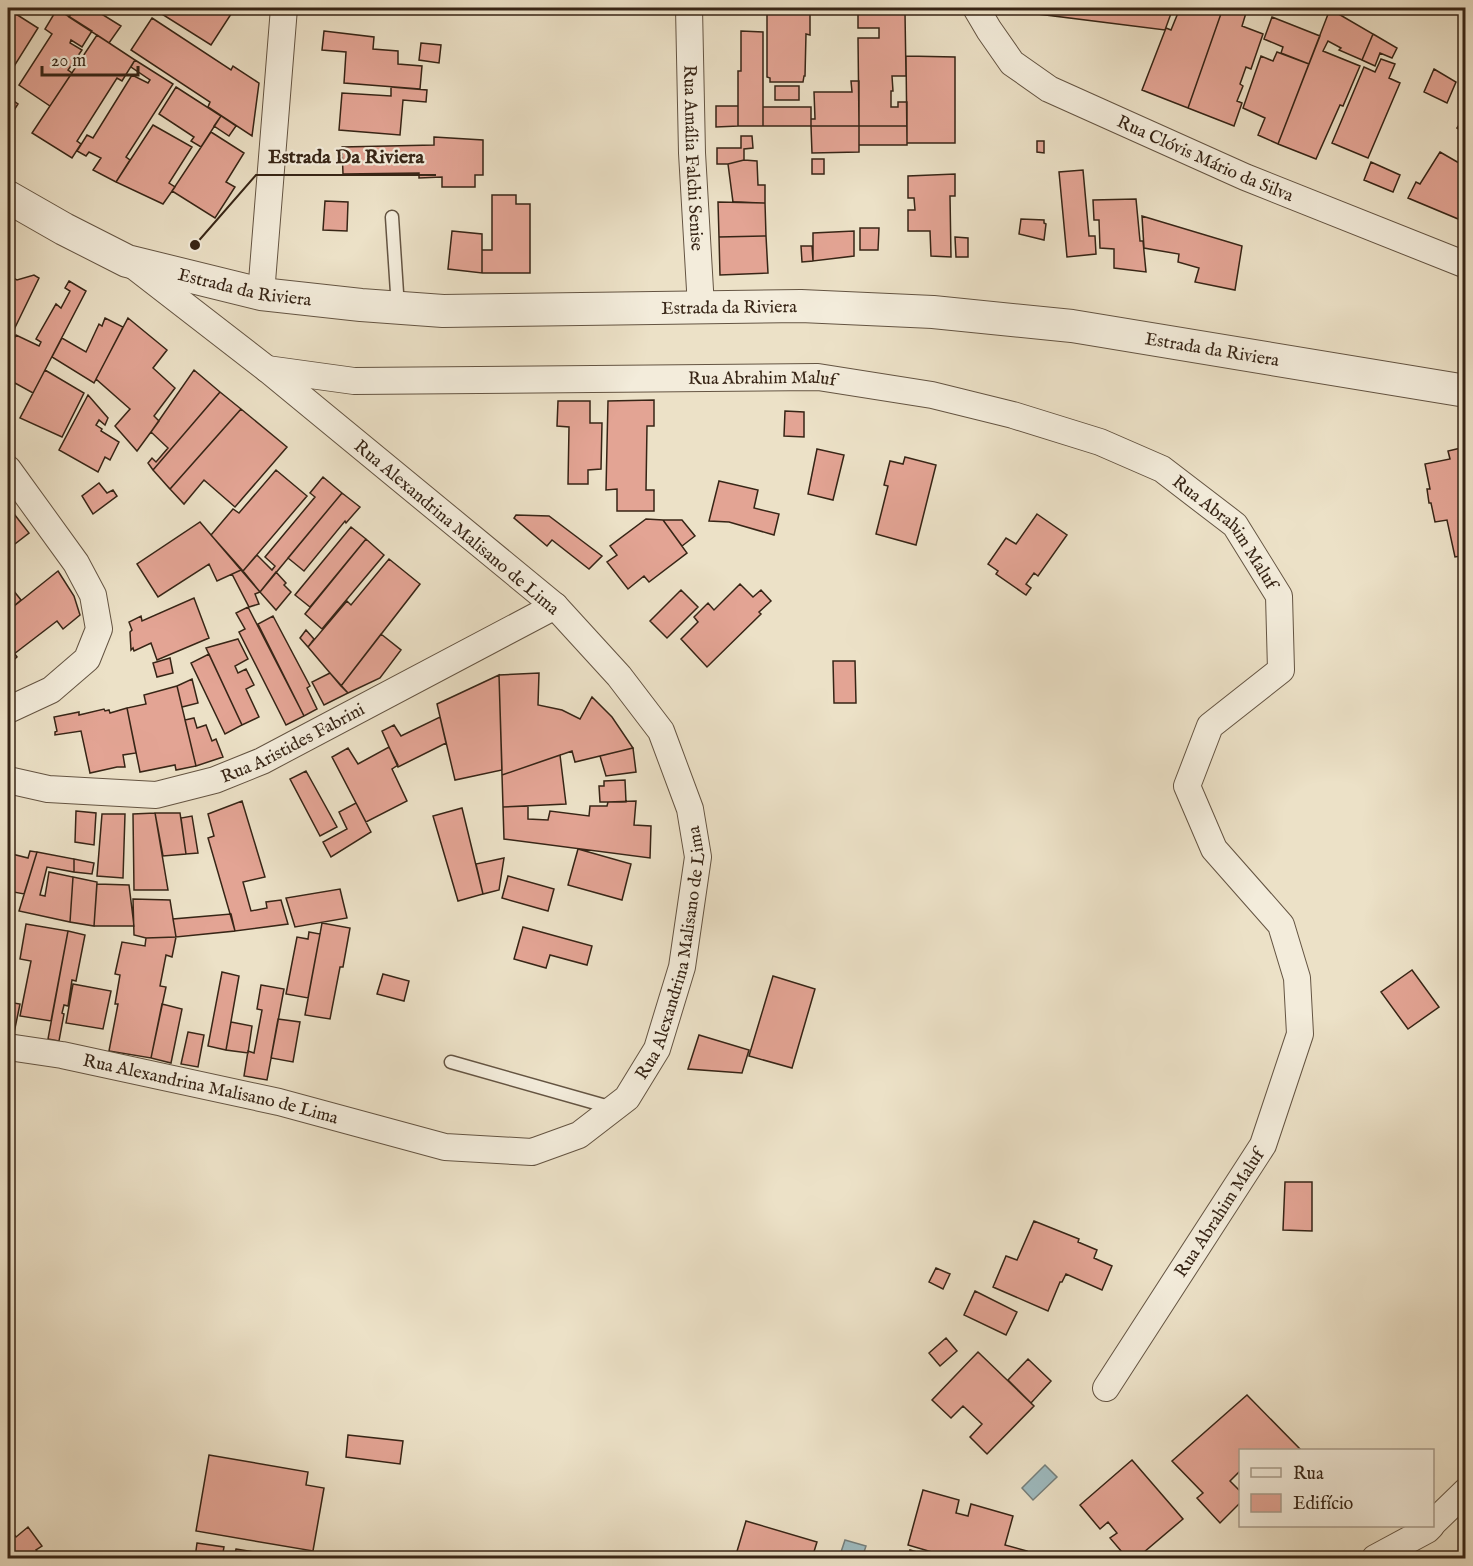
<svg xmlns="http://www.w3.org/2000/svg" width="1473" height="1566" font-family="'IM FELL English',serif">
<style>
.water{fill:#9ebbc0;stroke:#757f7c;stroke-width:1.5}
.building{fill:#e3a494;stroke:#372516;stroke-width:1.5}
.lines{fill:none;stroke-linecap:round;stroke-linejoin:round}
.service-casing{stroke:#645442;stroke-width:15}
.minor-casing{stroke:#645442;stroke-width:28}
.tertiary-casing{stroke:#645442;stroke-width:34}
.service{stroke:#f3ecdb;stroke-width:12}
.minor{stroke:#f3ecdb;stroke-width:26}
.tertiary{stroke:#f3ecdb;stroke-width:32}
.labels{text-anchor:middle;stroke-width:4.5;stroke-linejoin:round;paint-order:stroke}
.street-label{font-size:18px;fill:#372516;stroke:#f3ecdb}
.leader{fill:none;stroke:#372516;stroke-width:2}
.callout-dot{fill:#372516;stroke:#f3ecdb;stroke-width:2}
.callout-label{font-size:20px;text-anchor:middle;font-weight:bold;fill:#372516;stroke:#f3ecdb;stroke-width:4.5;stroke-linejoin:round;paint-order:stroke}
</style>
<rect width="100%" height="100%" fill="#ece1c7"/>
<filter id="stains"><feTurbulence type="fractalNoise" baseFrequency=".00333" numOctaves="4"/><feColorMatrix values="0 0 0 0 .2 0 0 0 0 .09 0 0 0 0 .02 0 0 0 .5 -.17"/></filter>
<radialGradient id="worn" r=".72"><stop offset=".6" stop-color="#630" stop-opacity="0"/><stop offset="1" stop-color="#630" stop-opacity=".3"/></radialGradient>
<path class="water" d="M1045,1465L1057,1477L1033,1500L1022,1488Z
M845,1540L866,1546L862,1558H839Z"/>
<path class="building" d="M75,8H92L121,26L109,43L69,17Z
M159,8H235L211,45L157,11Z
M767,8H810V35L806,34L805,76H804L803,82H770V78L767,77Z
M858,8H898L905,13L906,76H892L893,91H891V107H898V102H907V126H859L858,38H879V28H858Z
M1031,8H1173L1165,30L1030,13Z
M1180,8H1223L1188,108L1142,90L1166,28L1171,30Z
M1223,8H1231L1246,13L1242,26L1263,34L1251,69L1246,67L1240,84L1243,86L1237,101L1242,103L1234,126L1188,108Z
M8,9L38,28L8,76Z
M57,9L92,31L82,47L71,40L70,43L82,50L68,70L72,73L50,106L19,85L52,34L45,29Z
M1330,9L1373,34L1362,60L1339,50L1341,48L1328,41L1323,51L1360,66L1343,106L1340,105L1316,159L1278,144Z
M1272,17L1320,36L1309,64L1281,53L1283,47L1264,39Z
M152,18L231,70L233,66L259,83L252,136L208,107L210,102L131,50Z
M324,31L374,37L373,49L398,51V64L422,66L420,89L344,83L346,52L322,50Z
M741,31L763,32V126H738V71H741Z
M1373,34L1397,48L1392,58L1380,53L1375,66L1362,60Z
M97,35L135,60L122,81L117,78L77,141L81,144L72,158L32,133Z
M421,43L441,45L439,63L419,60Z
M1277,52L1309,64L1278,144L1258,135L1265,118L1243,108L1261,56L1273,61Z
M906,56L955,57V143H907Z
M1381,59L1395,64L1389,78L1400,83L1368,158L1332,143L1364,67L1375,72Z
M135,60L173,84L126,157L130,160L116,182L93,170L101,158L89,152L86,156L77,151L87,135L93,138L132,75L148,83L150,80L131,67Z
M1434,69L1456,82L1447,103L1424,92Z
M851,81H859V126H811V119H815L814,92H852Z
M775,86H799V100H775Z
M176,87L221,116L201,147L191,141L194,137L159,114Z
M391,87L427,90L426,102L403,100L400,135L339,130L342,93L391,96Z
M8,97L18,104L9,118L8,117Z
M716,106H738V126L716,127Z
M763,107H811V126H763Z
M1466,114V134L1457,128Z
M221,116L236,126L229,136L214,126Z
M153,125L192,147L169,183L175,187L163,204L116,182Z
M811,126H859V152L812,153Z
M859,126H907V145H859Z
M211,132L244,153L226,182L235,187L215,218L172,191Z
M741,136H752L753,148L744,149V160L728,164H717V148H741Z
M434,137L483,140V175H475V187H442V177L419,178V173L343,174L342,147L434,145Z
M1037,141H1044V153L1037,152Z
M1440,152L1466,167V218L1463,221L1408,198L1416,182L1420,184Z
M812,159H824V174H812Z
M744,160L757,161L758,185H765V203L733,202L728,164Z
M1371,162L1400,175L1393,192L1364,180Z
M1083,170L1089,236H1095L1096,254L1067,257L1059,172Z
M955,174V196H950L951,257L931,256L930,231H908V210H915L914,198H908V176Z
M492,195H516V204H530V273H482V250H492Z
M1136,199L1140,241H1143L1146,272L1114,268V249L1100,248L1099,220H1094L1093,200Z
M325,201L348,202L347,231L323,230Z
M718,202L765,203L766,236L719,237Z
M1142,216L1242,246L1235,290L1195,282L1199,268L1178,262L1179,254L1144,248Z
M1021,219L1044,220V223L1046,224L1044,240L1019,234Z
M860,228H879L878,250H860Z
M452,231L482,234V273L448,269Z
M854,231V256L813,261V233Z
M766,236L768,273L720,275L719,237Z
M955,237L968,238V257H956Z
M801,246H812L813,261L802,262Z
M8,274L17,280L34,275L39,278L8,342Z
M69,281L86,291L33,393L15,383L12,388L8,385V352L16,335L39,346L41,342L36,339L56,304L61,308L70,291L65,288Z
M105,318L123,327L94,383L52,357L62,338L86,352L99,324L102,326Z
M128,318L167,350L153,368L175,388L154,416L159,421L137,451L115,426L130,409L96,379Z
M45,370L84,393L62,437L20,418Z
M194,370L220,392L153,470L148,463L152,458L156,462L168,448L151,432Z
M220,392L241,409L170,489L153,470Z
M88,395L108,418L105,425L99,420L96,425L102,429L101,431L119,442L110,460L105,457L98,472L59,450Z
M654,400V426H647L646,490H654V511H617V489L606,490L608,401Z
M558,401H590V423H602L601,469L588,470V484H568L569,427L557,426Z
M241,409L287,447L235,507L204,480L184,504L170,489Z
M785,411L804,412V437L784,436Z
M1465,447L1466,499L1461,500L1463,510L1466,509V555L1455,557L1447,520L1435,522L1431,503H1429L1427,489H1430L1425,464L1450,459L1448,451Z
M817,449L844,455L833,500L808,494Z
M905,457L936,465L916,545L876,534L888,486L884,485L890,461L903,464Z
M276,470L307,496L243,571L211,535L233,509L239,513Z
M323,477L342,493L260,592L243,571L257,555L272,570L275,566L265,557L315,497L310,493Z
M719,481L758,490L754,508L779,514L774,535L729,522L709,521Z
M99,483L107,493L113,490L117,496L93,514L82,496Z
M342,493L360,507L346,523L345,521L304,571L288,558Z
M11,510L29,533L11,547L8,542V513Z
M1037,514L1067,535L1038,576L1034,573L1026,584L1031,588L1026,595L996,574L998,571L988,564L1006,538L1016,544Z
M516,515L549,516L602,556L589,569L552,540L547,546L514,518Z
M646,519L663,520L687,553L649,582L644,576L628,589L607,562L617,555L610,546Z
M663,520H682L695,536L682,546Z
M200,522L241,570L217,581L209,564L158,597L137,564Z
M351,527L366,539L310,607L295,595Z
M366,539L384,555L322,629L305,614Z
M389,559L420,584L341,686L308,647L347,601L351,605Z
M241,570L260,592L255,594L259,604L249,607L232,574Z
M58,571L74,596L80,615L63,629L57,621L14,654L8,645V611Z
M276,572L286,583L284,585L291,592L276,610L260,592Z
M740,584L753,597L761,590L771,601L759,612L761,614L707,667L681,639L698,622L694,617L708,603L714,610Z
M9,585L21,600L8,611V587Z
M681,590L698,607L667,638L650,621Z
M194,598L209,638L157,660L151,643L134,651L133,648L131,650L130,632L132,630L129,622L141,616L142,621Z
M248,607L304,716L286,725L239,632L245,629L236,613Z
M273,616L310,686L307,688L317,709L304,716L258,624Z
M306,630L314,639L308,647L300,638Z
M381,634L401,650L380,678L348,693L341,686Z
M238,639L248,659L235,666L238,673L246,669L254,685L246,689L259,717L242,725L206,648Z
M8,645L17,657L8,665Z
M209,654L242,725L225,734L191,663Z
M170,658L173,673L157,677L153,663Z
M833,661H855L856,703H834Z
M330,673L348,693L324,705L312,682Z
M539,673L538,705L562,710L580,719L592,697L612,717L633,748L575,762L572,751L502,775L499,675Z
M499,675L502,770L455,780L437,704Z
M192,679L198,703L182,707L177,686Z
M177,686L196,766L176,770L175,765L140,772L127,708L146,704L144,695Z
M127,708L136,753L123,755L125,767H117L90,773L81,731L55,735V732L57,731L54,717L79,712V715L104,709L105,711L109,710L110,713Z
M440,717L446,743L398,767L382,731L394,725L401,736Z
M194,718L197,728L206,725L212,741L216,739L223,757L196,766L185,720Z
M389,747L398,765L392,769L407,801L366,822L332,757L348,748L358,764Z
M633,748L636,772L606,776L600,756Z
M560,755L566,804L503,807L502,775Z
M306,771L337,827L320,836L290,779Z
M625,780L626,802H600L599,786H604V781Z
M242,801L265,877L243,882L251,911L267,908L266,902L281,900L288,924L235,931L208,838L214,836L208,814Z
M636,801L634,825L651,826L650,858L504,839L503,807L528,806V819L548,820L550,811L589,816L590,806H607L608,802Z
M356,803L371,832L331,857L323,842L347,829L339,812Z
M462,808L483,894L458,901L433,816Z
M76,811L96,813L94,845L75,842Z
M155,813H180L186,854L163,856Z
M155,813L168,890H134L133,814Z
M102,814H125L123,878L97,876Z
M192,816L198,853L186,854L181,818Z
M578,849L631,864L622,900L568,885Z
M30,851L37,852L24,894L14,892L8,909V853L28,858Z
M37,852L74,859V872L47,867L40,895L45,896L49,872L73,877L70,922L19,911Z
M504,858L499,890L483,894L476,864Z
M74,859L94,863L92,874L74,872Z
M508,876L554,889L548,911L502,898Z
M73,877L97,882L94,926L70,922Z
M97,884L129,885L134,926H94Z
M340,889L347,918L295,927L286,898Z
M133,899L170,900L176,937L146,938L134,935Z
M231,914L235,931L176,937L173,919Z
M322,923L350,928L343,967H340L330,1019L305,1015Z
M26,924L68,931L51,1021L20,1016L31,961L20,959Z
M523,927L592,946L587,965L550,955L546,968L514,959Z
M68,931L85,935L76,981L72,980L68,1006L64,1005L62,1013L64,1014L59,1041L48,1039Z
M309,932L320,934L308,998L286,994L297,937L308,939Z
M176,937L172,957L166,955L160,986L166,987L151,1058L109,1051L118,1004H115L120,975L115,974L122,942L145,946L146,938Z
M1412,970L1439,1007L1408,1029L1381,992Z
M222,972L239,976L226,1050L208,1046Z
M383,974L409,981L404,1001L377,994Z
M773,976L815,989L792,1068L749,1056Z
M73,984L111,991L103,1029L66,1023Z
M261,985L284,989L267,1080L244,1076L248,1051L254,1053L262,1010L257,1009Z
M8,1002L20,1004L14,1033L8,1032Z
M162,1004L182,1009L171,1063L151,1058Z
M278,1019L300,1022L293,1062L271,1058Z
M231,1022L252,1026L248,1053L226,1050Z
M188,1032L204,1035L198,1067L181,1064Z
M699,1035L749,1050L742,1073L688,1069Z
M1285,1182H1312V1231L1283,1230Z
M1034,1221L1079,1239L1078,1242L1097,1250L1094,1258L1112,1266L1102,1290L1066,1274L1062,1282H1060L1048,1311L993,1287L1006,1256L1017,1260Z
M936,1268L950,1274L943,1289L929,1282Z
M975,1291L1017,1312L1006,1335L964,1315Z
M946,1338L957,1351L940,1366L929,1353Z
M978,1352L1034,1406L987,1454L970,1437L982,1424L963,1406L951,1418L932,1400Z
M1028,1359L1051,1381L1031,1403L1008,1380Z
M1247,1395L1301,1450H1240V1471L1230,1481L1240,1491V1503L1220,1523L1197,1498L1203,1493L1172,1461Z
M348,1435L403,1441L400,1464L346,1457Z
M209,1455L308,1472L306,1485L324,1488L313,1551L196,1531Z
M1132,1460L1183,1519L1137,1558H1127L1110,1538L1117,1533L1108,1522L1100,1529L1080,1505Z
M923,1490L959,1500L956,1513L968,1516L971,1504L1013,1516L1005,1545L1027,1551L1025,1558H908L910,1550L931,1556L932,1552L908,1545Z
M746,1521L817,1542L812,1558H735Z
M8,1526L16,1537L28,1527L42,1546L36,1550L43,1558H8Z
M197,1543L224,1547L222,1558H195Z
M236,1549L291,1558H234Z"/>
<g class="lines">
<defs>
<path id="service" d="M392,217L398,308
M451,1062L613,1108"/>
<g id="minor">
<path id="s1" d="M689,8L692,153L701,307"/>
<path id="s2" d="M976,8L989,30L1012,63L1049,89L1245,177L1466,265"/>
<path d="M261,294L284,8"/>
<path id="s3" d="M267,369L354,381L818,377L932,395L1013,415L1100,442L1162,469L1235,525L1279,596L1281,670L1210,726L1187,786L1214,849L1281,925L1297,978L1300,1034L1263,1145L1106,1388"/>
<path d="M8,469L76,563L93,595L99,629L87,659L51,690L8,710"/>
<path id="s4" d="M8,780L48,789L156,795L215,780L262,761L555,606"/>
<path id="s5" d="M8,1047L62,1055L279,1102L445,1147L532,1152L579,1135L627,1098L657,1049L682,967L698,857L690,809L661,731L619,676L555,606L267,369L130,263"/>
<path d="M1432,1524L1466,1491"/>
<path d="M1375,1558L1427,1530L1431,1526"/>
</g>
<g id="tertiary">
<path id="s6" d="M8,197L64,229L127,261L261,294L361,305L443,311L801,306L933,312L1072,326L1466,391"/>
</g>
</defs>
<use href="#service" class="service-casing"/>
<use href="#minor" class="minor-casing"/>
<use href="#tertiary" class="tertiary-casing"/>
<use href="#service" class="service"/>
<use href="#minor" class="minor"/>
<use href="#tertiary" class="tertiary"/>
</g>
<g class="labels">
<g class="street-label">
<text dy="6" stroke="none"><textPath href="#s1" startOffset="150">Rua Amália Falchi Senise</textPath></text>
<text dy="6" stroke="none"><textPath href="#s2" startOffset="282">Rua Clóvis Mário da Silva</textPath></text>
<text dy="6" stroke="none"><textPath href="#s6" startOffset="256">Estrada da Riviera</textPath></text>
<text dy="6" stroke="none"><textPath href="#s6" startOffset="742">Estrada da Riviera</textPath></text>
<text dy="6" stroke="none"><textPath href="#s6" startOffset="1228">Estrada da Riviera</textPath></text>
<text dy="6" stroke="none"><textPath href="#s3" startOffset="496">Rua Abrahim Maluf</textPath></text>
<text transform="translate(457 527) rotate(40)" y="6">Rua Alexandrina Malisano de Lima</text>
<text dy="6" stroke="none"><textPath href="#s3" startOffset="1000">Rua Abrahim Maluf</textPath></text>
<text dy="6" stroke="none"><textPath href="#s4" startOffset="296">Rua Aristides Fabrini</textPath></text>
<text dy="6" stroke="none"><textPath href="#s5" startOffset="801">Rua Alexandrina Malisano de Lima</textPath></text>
<text dy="6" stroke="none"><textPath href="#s5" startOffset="207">Rua Alexandrina Malisano de Lima</textPath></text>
<text transform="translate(1219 1213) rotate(-57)" y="6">Rua Abrahim Maluf</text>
</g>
</g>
<path class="leader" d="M195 245L256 175H436"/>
<circle class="callout-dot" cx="195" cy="245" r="6"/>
<g class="callout-label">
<text x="346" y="163">Estrada Da Riviera</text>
</g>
<rect width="1473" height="1566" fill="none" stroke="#ece1c7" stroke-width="30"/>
<rect x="9" y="9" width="1455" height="1548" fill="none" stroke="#372516" stroke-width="3"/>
<rect x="15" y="15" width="1443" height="1536" fill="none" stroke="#372516" stroke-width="1.5"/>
<rect x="1239" y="1449" width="195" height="78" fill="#f3ecdb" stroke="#a89c8c" stroke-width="1.5"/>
<rect x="1251" y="1468" width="30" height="9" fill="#f3ecdb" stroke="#a89c8c" stroke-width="1.5"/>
<text x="1293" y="1479" font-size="18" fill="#372516">Rua</text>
<rect x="1251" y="1494" width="30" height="18" fill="#e3a494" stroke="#a89c8c" stroke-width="1.5"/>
<text x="1293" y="1509" font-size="18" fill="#372516">Edifício</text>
<path d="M42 66v9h96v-9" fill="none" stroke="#372516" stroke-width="3"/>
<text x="51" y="66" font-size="18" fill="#372516" stroke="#f3ecdb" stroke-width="4.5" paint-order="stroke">20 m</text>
<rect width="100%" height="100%" filter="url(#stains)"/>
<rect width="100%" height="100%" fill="url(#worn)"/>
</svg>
